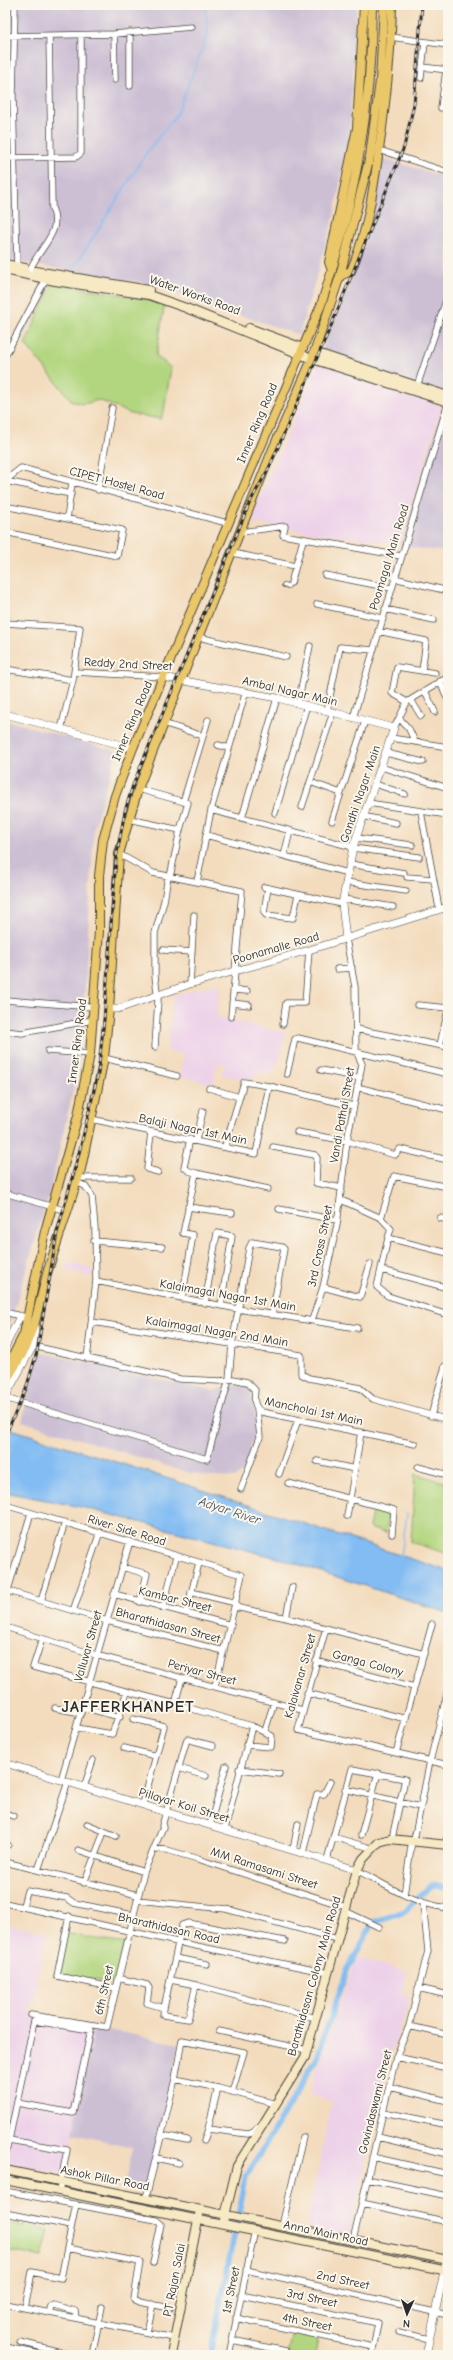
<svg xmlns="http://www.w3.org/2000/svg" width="453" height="2360" font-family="'Comic Neue',sans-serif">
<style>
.built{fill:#edd1e9}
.industrial{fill:#ccbfd4}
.green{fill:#b2d67f;stroke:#6e8055}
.water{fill:#82bcf3;stroke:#56748f}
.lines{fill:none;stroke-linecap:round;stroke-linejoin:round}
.stream{stroke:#82bcf3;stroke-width:1.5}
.canal{stroke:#82bcf3;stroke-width:5.5}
.pedestrian-casing{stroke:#494641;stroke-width:5.5}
.minor-casing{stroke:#494641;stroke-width:7}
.tertiary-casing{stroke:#494641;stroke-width:8}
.secondary-casing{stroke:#494641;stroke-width:10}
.primary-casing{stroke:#494641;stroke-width:10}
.pedestrian{stroke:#fff;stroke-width:4}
.minor{stroke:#fff;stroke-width:5.5}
.tertiary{stroke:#fff;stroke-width:7}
.secondary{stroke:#f7e9c3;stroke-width:8}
.primary{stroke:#eac769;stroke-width:8}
.rail-casing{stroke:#2b2b2b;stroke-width:3}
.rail{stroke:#fbf7ec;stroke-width:1.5;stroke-dasharray:4.5;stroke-linecap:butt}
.labels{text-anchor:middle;stroke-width:4;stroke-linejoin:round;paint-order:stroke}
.street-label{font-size:12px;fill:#2b2b2b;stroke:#fbf7ec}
.water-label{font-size:13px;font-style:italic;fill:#455667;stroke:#fbf7ec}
.district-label{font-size:16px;font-weight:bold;letter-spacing:1px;fill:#2b2b2b;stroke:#fbf7ec}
</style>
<rect width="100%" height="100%" fill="#fbf7ec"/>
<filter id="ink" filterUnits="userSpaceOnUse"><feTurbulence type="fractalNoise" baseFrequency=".025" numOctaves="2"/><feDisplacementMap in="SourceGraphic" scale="8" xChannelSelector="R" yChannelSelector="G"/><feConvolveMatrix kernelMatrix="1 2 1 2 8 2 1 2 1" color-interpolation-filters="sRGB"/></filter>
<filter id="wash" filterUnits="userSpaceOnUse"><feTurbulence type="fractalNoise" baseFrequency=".012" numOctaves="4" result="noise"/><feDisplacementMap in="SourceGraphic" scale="16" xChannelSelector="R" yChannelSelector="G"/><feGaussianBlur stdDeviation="0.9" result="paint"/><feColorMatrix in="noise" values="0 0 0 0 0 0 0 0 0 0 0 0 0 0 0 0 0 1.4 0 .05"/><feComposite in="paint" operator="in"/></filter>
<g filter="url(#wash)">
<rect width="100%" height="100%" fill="#f3dcbd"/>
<path class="built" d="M320,360L443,400L400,543L305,532L249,522Z
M219,983L217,1017L286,1033L278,1064L270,1074L256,1073L254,1080L221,1075L225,1065L218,1062L213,1084L180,1076L184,1054L167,1050L173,996Z
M68,1262L94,1269L91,1277L66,1269Z
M5,1924L47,1933L30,2013L94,2027L65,2175L5,2163Z
M357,1957L407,1972L401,1995L410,1998L389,2060L349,2238L306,2228L332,2102L309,2092Z"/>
<path class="industrial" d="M5,5H357L349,140L333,220L299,335L150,284L5,260Z
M382,158L448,178V552L401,546L445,399L319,357L363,251Z
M5,720L117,751L94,827L81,1055L48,1199L10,1323L5,1333Z
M39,1352L213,1391L232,1384L250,1388L257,1423L244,1472L234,1478L210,1477L186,1472L22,1421Z
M94,2027L180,2044L146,2191L124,2187L133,2147L73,2134Z"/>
<path class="green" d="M53,283L165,302L156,356L171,368L164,411L161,419L131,414L99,400L83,404L72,401L25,344Z
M415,1474L448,1483V1554L411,1542Z
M373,1507L389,1512L386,1533L369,1528Z
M64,1933L125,1944L116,1984L57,1973Z
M5,2223L49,2230L42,2257L5,2250Z
M292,2333L318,2339L315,2355H287Z"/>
<path class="water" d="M5,1427L151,1473L448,1571V1613L282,1559L81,1507L5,1492Z"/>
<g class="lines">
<path class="stream" d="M68,273L79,260L147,152L177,114L208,34L205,5
M5,369L49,282
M401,1556L407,1514"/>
<path class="canal" d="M210,2355L246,2177L316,2060L346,1973L373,1922L405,1911L431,1885L448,1888"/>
</g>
</g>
<g filter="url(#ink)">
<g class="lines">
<defs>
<path id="pedestrian" d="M284,585L288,586"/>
<path id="minor" d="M15,5L13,96L17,266
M130,32V86
M114,34L115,80
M5,36L114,34L191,27
M391,37L448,45
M422,67L448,70
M421,78L425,42
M5,96H13
M441,108L446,70
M5,136H14
M379,150L448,172
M5,158L76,157L81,153V35
M28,275C35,250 64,234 52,208L49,36
M5,356L46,279
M416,389L448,295
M5,481L21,468L227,523
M5,481L71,494
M98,490L112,408
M5,506L122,530L117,556L5,532
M67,519L72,483
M241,532L285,526L283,535L401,556
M233,553L295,566
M325,575L391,588
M394,578L444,590
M291,583L303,540
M317,604L382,618
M385,609L434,620
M5,623L80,628L73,680L5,669
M378,631L426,641L422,671
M198,637L286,657
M75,672L163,677
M440,681L448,700
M425,691L435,712
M411,700L421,716
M407,702L392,693L397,667L435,673
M298,703L310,646
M327,711L340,647L373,650
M353,718L448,403
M400,719L409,729L415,742
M163,723L203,736
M394,728L407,702L448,677
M61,729L73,680
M391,738L448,747
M218,745L229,748
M386,753L423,762
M381,767L448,788
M310,782L341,793L365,721
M375,784L405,794
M138,789L188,803L180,830L170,877
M183,802L208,720
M368,803L448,815
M302,807L333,712
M211,810L353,847
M421,812L439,908
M275,813L307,705
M362,816L396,823
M242,818L277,698
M129,819L180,830
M332,821L341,793
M206,835L348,873
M356,838L412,845
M353,848L419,857
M119,854L153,873L242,891L231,1017
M284,856L290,831
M350,864L404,873
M407,877L433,879
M197,882L211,810L246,691
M346,882L406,891
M264,887L342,904
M268,888L264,912L266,915L293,918L298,895
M343,899L393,907
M163,950L192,952
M337,969L352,968
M190,984L194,915
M233,990L247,991
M5,1000L93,1007
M232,1003L249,1005
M418,1005L448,1008
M283,1024L286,1003H305L309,950
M356,1029L448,1047
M5,1031L22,1033L93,1020
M440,1045L448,1010
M155,1047L158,1000L155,976V933L164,901L168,876
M48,1051L90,1054
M104,1058L177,1076
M321,1070L360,1078
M287,1074L295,1039L298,1038L448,1074
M357,1087L448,1110
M209,1088L239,1097
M91,1119L256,1154L269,1086L353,1106
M151,1132L147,1169L158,1172
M297,1132L347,1141L395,1155L400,1149L448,1160
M196,1140L203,1111
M225,1146L244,1082L269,1086
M273,1147L315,1155L317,1158L316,1183L342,1188
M196,1173L268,1189
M77,1178H131
M76,1182L85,1186L92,1196L95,1228L96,1281L87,1359
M5,1193L67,1211
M341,1200L381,1218L391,1229L388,1238L448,1253
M188,1207L232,1213
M279,1209L337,1220
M381,1218L394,1176L448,1187
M440,1218L448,1220
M388,1238L377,1287L388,1296L448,1315
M94,1241L162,1247
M382,1270L448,1288
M96,1281L238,1309L357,1328
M323,1287L360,1297L370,1264
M182,1299L193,1235L183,1233L196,1173L189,1171L184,1167L190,1139
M205,1303L217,1233L232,1236L221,1306
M5,1312L20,1316
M312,1320L323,1287L337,1225L347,1141L362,1064L356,1051L355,987L346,939
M92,1322L301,1355V1374L309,1378L360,1388L373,1399L448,1420
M33,1346L180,1379L220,1381L233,1379L247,1382L255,1390C254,1399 253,1407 262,1412L415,1444
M5,1398L207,1459L229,1379L232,1345L249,1248L252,1242L282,1247L284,1249L272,1315
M431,1416L445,1366L448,1367
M317,1461L355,1469
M418,1467L448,1475
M279,1474L298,1420
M288,1483L394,1510L392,1534
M241,1489L260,1437L257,1409
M5,1505L242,1575L215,1686
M347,1516L361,1432
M122,1567L147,1574L140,1602
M5,1590L107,1621L224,1651
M191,1592L236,1603
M114,1594L231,1625
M5,1600L31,1513
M41,1601L65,1522
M235,1607L287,1618L424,1654
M163,1608L176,1557
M73,1611L100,1532
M186,1613L199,1563
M286,1618L292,1587
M5,1627L96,1655L302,1710
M326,1628L298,1730L448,1765
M42,1639L33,1667L175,1704L252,1726L272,1736L271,1747L246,1745
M316,1661L414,1687
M307,1693L406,1719
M175,1704L182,1678
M82,1707L120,1717
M55,1708L81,1713
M133,1719L164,1726L143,1804
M77,1728L112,1734L127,1692
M265,1731L274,1702
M124,1748L156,1756
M396,1753L432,1624
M179,1768L206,1776
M239,1769L279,1774
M61,1780L130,1541
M84,1787L93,1760
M345,1789L420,1807
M5,1813L13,1816
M87,1824L116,1836
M210,1825L226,1766
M225,1829L252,1726
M361,1835L378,1773
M333,1837L371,1848
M414,1840L430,1761L448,1690
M5,1844L8,1845
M445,1845L448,1833
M154,1849L167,1850L198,1859L346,1907
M78,1850L144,1872
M293,1850L298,1824
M303,1853L317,1794H324L330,1782
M327,1860L352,1769L405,1779L393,1834
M5,1862L138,1895
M38,1870L68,1782
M357,1870C387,1886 415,1904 448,1908
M84,1883L104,1832
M404,1895L412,1840
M137,1900L226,1909L337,1939
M5,1903L177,1942L328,1973
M23,1906L27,1891L67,1898L74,1903L133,1915
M345,1911L379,1927
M69,1916L57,1976L116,1988
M175,1958L207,1964
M118,1978L147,1985L149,1988L147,2003L164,2008L182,1925L188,1923L285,1941
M196,1985L316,2018
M418,1988L448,1995
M164,2008L163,2015L188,2019L196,1985L171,1980
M31,2015L107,2027L144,1872L163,1827L162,1826L187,1739L213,1746
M409,2026L448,2035
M219,2031L307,2050
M396,2057L448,2068
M175,2079L182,2040L244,2052L232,2092
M390,2087L448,2101
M218,2088L208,2129L248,2134L254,2132L257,2128
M17,2103L73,2113L91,2030L34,2021L9,2140L67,2150L59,2191
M383,2112L448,2125
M162,2135L187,2140
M378,2137L448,2154
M204,2141L208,2129
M5,2156L9,2140
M372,2157L448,2174
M156,2158L179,2163
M367,2179L448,2196
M5,2191L156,2220L161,2224L153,2263
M146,2198L175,2079L218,2088L276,2104
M362,2203L448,2222
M76,2204L61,2278L32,2272L25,2308L174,2338
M5,2213L71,2226
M282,2226L303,2137
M353,2240L396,2057L409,2026L428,1951L423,1903
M67,2248L140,2262L134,2299L140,2302L170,2308
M246,2270L448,2315
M241,2295L378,2323L372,2355
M5,2304L25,2308
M49,2313L51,2306L54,2305L75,2311L76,2318
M236,2318L373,2347
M147,2332L153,2304
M399,2332L429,2339
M232,2340L285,2351
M20,2342L73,2355
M5,2347L45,2355
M5,2351L23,2355
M92,2355L102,2307
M229,2355L255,2230"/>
<path id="tertiary" d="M163,677L277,698L394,728L353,847L342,904L346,939
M5,714L133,748
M109,1009H118L190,984L309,950L448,907
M5,1347L20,1316L28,1319
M5,1397L33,1346L35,1327
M5,1763L357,1870
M426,2355L448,2253"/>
<path id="secondary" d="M5,264L25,268
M5,270L55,281L149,295L186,308L312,359L448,402
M36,271L149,290
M249,328L303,348
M314,352L448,396
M5,2170L448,2260
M5,2180L448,2271
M223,2224L237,2166L305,2057L347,1905L357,1870L363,1859L379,1842L390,1839L448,1845
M171,2355L199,2215"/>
<path id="primary" d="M332,271L329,262L357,128L364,5
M340,276L351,271C367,233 373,192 379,150C386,102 391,54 392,5
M5,1371L24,1334L45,1231L78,1116L90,1054L99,931V876L103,840L115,796L133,748L321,305C354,205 372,111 372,5
M5,1383L23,1353L35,1322L48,1270L81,1169L104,1058L109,1009L119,854L138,789L272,451L312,359L340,276L370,156L380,81L384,5"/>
</defs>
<use href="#pedestrian" class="pedestrian-casing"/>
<use href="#minor" class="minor-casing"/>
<use href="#tertiary" class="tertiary-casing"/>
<use href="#secondary" class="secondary-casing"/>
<use href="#primary" class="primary-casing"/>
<use href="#pedestrian" class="pedestrian"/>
<use href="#minor" class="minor"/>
<use href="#tertiary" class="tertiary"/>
<use href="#secondary" class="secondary"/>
<use href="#primary" class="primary"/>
<defs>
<path id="rail" d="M5,1436L26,1389L37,1352L57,1233L80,1149L98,1074L104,1020L116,859L125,811L133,785L250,502L269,468L331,326L404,147L414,104L422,5"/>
</defs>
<use href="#rail" class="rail-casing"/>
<use href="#rail" class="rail"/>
</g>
</g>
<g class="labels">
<g class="street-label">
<text transform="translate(195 295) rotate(20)" y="4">Water Works Road</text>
<text transform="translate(257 423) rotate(-67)" y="4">Inner Ring Road</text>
<text transform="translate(117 483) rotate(15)" y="4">CIPET Hostel Road</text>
<text transform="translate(389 557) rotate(-73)" y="4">Poomagal Main Road</text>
<text transform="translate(128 664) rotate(3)" y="4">Reddy 2nd Street</text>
<text transform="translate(290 691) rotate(13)" y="4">Ambal Nagar Main</text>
<text transform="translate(132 721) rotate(-67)" y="4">Inner Ring Road</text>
<text transform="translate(360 794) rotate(-71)" y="4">Gandhi Nagar Main</text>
<text transform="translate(276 948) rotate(-16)" y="4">Poonamalle Road</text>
<text transform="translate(77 1041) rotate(-83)" y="4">Inner Ring Road</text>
<text transform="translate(342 1115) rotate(-80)" y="4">Vandi Pathai Street</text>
<text transform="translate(193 1129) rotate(12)" y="4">Balaji Nagar 1st Main</text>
<text transform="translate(320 1246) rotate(-78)" y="4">3rd Cross Street</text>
<text transform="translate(228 1295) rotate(10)" y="4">Kalaimagal Nagar 1st Main</text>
<text transform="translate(217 1331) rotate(9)" y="4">Kalaimagal Nagar 2nd Main</text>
<text transform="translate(314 1411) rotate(12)" y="4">Mancholai 1st Main</text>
<text transform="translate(127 1530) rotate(17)" y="4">River Side Road</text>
<text transform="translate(175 1599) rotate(14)" y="4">Kambar Street</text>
<text transform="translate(168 1625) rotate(15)" y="4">Bharathidasan Street</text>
<text transform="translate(88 1646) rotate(-74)" y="4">Valluvar Street</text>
<text transform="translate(368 1663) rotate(15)" y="4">Ganga Colony</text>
<text transform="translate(202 1672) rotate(15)" y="4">Periyar Street</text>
<text transform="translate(300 1676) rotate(-74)" y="4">Kalaivanar Street</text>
<text transform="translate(184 1805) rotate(17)" y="4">Pillayar Koil Street</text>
<text transform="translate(264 1868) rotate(18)" y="4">MM Ramasami Street</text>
<text transform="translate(169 1928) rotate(13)" y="4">Bharathidasan Road</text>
<text transform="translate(314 1976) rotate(-74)" y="4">Barathidasan Colony Main Road</text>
<text transform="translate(104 1990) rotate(-77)" y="4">6th Street</text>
<text transform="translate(375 2102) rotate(-76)" y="4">Govindaswami Street</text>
<text transform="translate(105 2178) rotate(11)" y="4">Ashok Pillar Road</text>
<text transform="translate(326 2233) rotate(12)" y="4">Anna Main Road</text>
<text transform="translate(174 2280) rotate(-79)" y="4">PT Rajan Salai</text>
<text transform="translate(343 2280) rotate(12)" y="4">2nd Street</text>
<text transform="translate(231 2290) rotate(-78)" y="4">1st Street</text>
<text transform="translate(312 2298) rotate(12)" y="4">3rd Street</text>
<text transform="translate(307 2322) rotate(12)" y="4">4th Street</text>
</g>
<g class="water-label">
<text transform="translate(230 1510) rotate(18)" y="5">Adyar River</text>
</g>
<g class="district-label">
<text x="128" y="1712">JAFFERKHANPET</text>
</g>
</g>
<rect width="453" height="2360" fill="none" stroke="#fbf7ec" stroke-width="20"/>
<g transform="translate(407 2314) rotate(183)" stroke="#fbf7ec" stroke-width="3" paint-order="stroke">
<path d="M0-3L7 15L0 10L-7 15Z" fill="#2b2b2b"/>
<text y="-6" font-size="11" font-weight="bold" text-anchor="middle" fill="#2b2b2b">N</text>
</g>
</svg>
